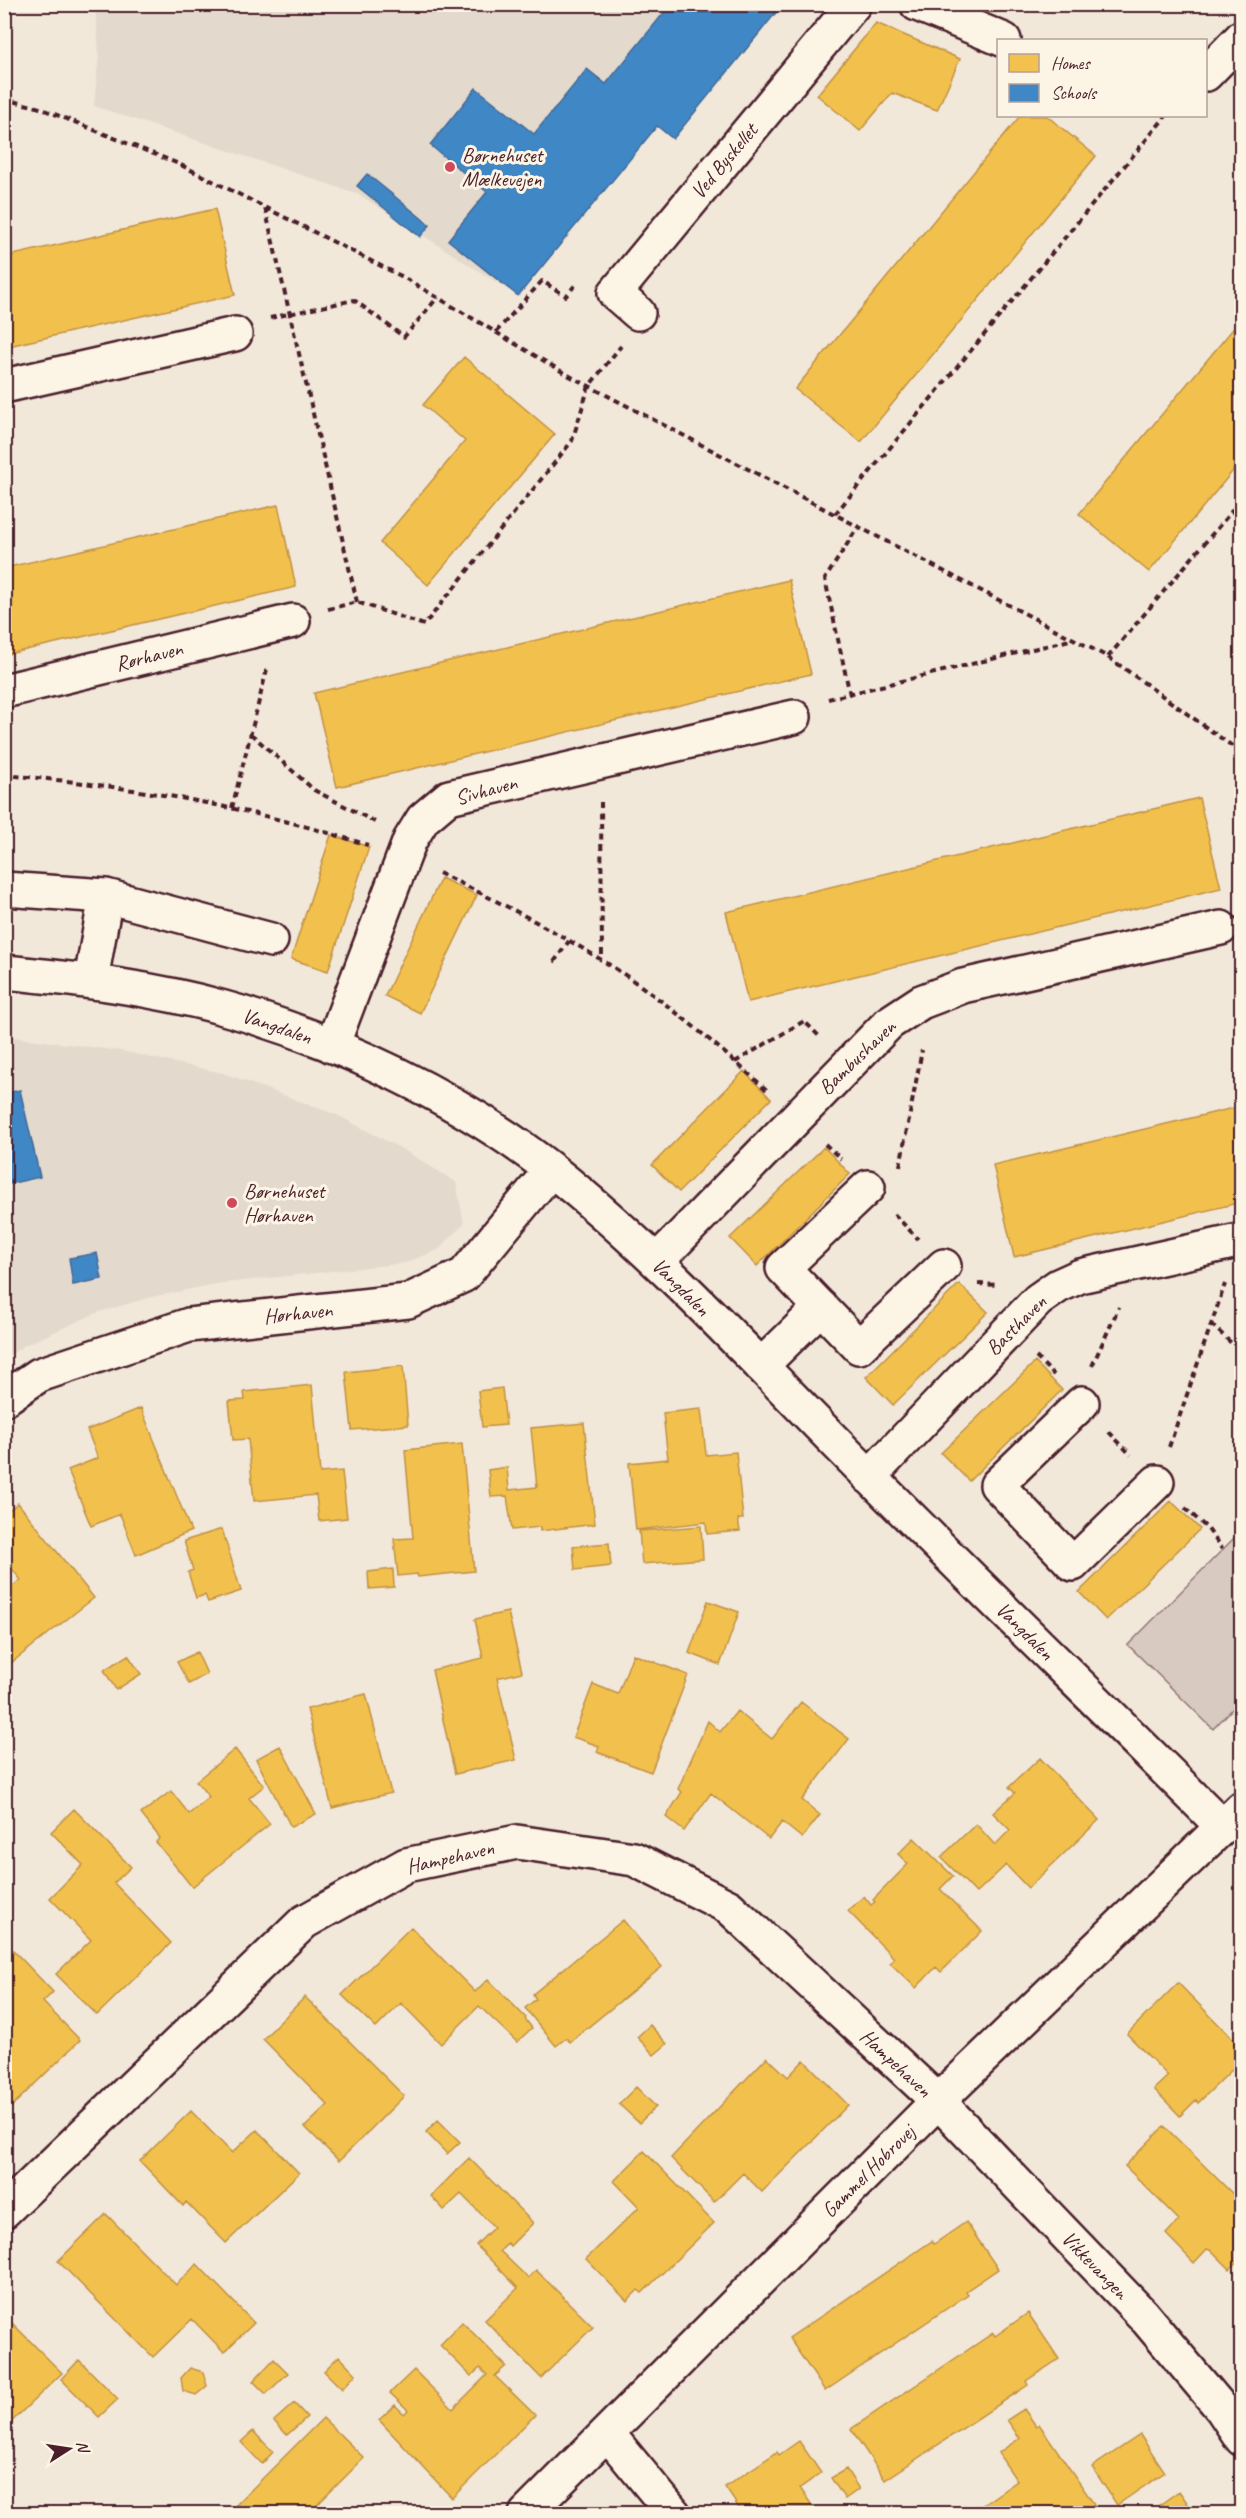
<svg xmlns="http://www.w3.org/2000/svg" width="1246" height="2518" font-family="Caveat,sans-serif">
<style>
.built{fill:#e4d9cd}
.green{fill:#d8cac0;stroke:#917476;stroke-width:1.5}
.homes{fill:#f2c14e;stroke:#c09044;stroke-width:1.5}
.schools{fill:#3f88c5;stroke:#426897;stroke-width:1.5}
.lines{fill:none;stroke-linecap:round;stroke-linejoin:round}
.minor-casing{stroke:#4a1f2b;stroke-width:38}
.path{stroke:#4a1f2b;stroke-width:4;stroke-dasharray:6 4.5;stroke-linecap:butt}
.minor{stroke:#fcf5e5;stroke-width:33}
.poi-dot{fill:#d1495b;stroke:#fcf5e5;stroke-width:2}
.labels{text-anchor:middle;stroke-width:6;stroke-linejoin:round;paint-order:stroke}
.poi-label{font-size:21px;fill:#4a1f2b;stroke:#fcf5e5;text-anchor:start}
.street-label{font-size:21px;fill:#4a1f2b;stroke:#fcf5e5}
</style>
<rect width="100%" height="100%" fill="#f1e8da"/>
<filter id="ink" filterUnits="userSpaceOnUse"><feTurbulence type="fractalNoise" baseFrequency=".0167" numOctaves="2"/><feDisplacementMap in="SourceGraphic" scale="12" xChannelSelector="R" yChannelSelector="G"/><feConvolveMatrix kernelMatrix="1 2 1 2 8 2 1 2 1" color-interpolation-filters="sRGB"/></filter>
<g filter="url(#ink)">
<path class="built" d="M95,5H783L673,139L657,126L518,296L358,194L94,106L99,53Z
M5,1036L121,1051L223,1073L337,1115L402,1149L456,1182L464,1224L438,1250L405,1263L216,1284L152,1297L99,1312L25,1345L5,1358Z"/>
<path class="green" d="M1241,1531V1700L1213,1729L1128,1645Z"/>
<path class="homes" d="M876,23L960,59L937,110L892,93L860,131L817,95Z
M1020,116H1047L1096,156L861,442L795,389Z
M215,209L235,295L4,347V257Z
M1242,318V460L1149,572L1079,514Z
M464,357L555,434L428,585L380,543L465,441L423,405Z
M278,505L296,587L4,655V568Z
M789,580L811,674L337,787L314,693Z
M1199,798L1221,888L748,1002L726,912Z
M331,835L369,847L328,971L291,959Z
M441,878L477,895L420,1013L385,996Z
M744,1071L771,1099L679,1192L652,1165Z
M1242,1106V1202L1014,1257L993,1165Z
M824,1147L850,1174L757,1266L730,1238Z
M959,1284L988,1312L893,1405L866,1377Z
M1035,1362L1062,1390L969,1481L941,1453Z
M403,1366L408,1425L352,1430L346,1372Z
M312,1385L320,1473L342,1471L347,1518L319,1521L316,1495L254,1501L248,1439L233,1440L229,1401L245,1400L244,1392Z
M502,1388L506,1425L482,1427L478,1391Z
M141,1408L191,1531L136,1555L120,1514L91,1526L68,1470L98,1458L87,1430Z
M701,1409L706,1455L736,1452L743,1519H738L740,1531L707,1534L706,1522L636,1530L629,1463L668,1459L663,1413Z
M584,1423L595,1524L540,1531V1527L512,1530L507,1496L491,1497L488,1470L507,1467L509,1490L537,1487L531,1428Z
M462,1444L474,1571L418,1577L417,1574L398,1576L394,1539L413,1538L405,1450Z
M1171,1501L1200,1529L1106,1620L1079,1592Z
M18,1503L94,1598L11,1663L4,1655V1592L21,1580L4,1559V1514Z
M701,1526L703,1559L642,1564L639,1531Z
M222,1529L241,1591L208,1602L205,1595L196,1598L188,1572L193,1570L184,1541Z
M609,1543L611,1566L575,1570L573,1546Z
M393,1569L394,1587L369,1589L368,1572Z
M708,1601L739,1612L720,1665L689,1653Z
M508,1612L522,1672L497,1678L516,1760L455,1774L432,1670L483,1658L475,1619Z
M197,1652L207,1674L189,1684L177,1662Z
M633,1654L688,1675L651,1772L597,1752L599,1746L573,1737L593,1684L618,1694Z
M128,1655L141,1674L116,1690L104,1670Z
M366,1694L391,1793L332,1808L307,1709Z
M801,1702L849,1739L802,1800L820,1815L802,1838L782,1822L769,1839L711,1793L684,1831L666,1817L682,1792L678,1789L708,1721L720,1732L737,1711L772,1739Z
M280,1746L316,1814L291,1827L256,1759Z
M235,1749L264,1786L249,1798L270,1824L192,1887L156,1842L160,1838L141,1814L171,1791L189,1814L209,1797L196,1781Z
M1040,1758L1099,1820L1028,1888L1006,1865L976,1893L941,1857L976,1824L995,1845L1010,1830L993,1813L1015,1793L1009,1787Z
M74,1809L131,1867L114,1883L171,1943L97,2015L56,1974L91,1940L50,1898L83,1865L51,1832Z
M914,1838L953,1876L940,1889L982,1931L941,1972L936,1967L916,1988L890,1963L894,1958L848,1911L864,1896L871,1905L875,1902L873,1900L908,1864L898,1854Z
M623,1920L662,1967L570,2042L566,2038L556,2046L525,2008L536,1999L533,1994Z
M411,1927L475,1992L488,1979L526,2018L525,2019L532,2028L517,2042L479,2006L441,2044L401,2003L376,2028L342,1995Z
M13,1950L53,1992L43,2002L80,2040L10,2108L4,2103V1983L7,1980L4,1977V1958Z
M1178,1983L1234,2040L1242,2032V2060L1198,2103L1196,2100L1180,2116L1154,2089L1168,2076L1127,2034Z
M305,1997L404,2096L339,2161L305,2127L328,2105L263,2039Z
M650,2025L667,2044L654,2055L637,2037Z
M767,2057L788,2077L804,2060L848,2105L762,2192L743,2173L714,2202L671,2158Z
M636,2087L656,2107L639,2123L619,2104Z
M191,2111L232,2153L257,2130L299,2173L226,2243L186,2202L183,2206L140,2161Z
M438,2120L460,2142L447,2154L426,2132Z
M1164,2126L1242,2203V2258L1230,2269L1212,2251L1207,2249L1194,2263L1166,2234L1179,2220L1125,2166Z
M644,2151L714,2223L642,2293L638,2290L627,2301L586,2259L639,2207L614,2181Z
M469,2158L533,2223L510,2246L508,2243L500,2251L528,2278L536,2270L593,2327L541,2378L485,2320L518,2288L476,2245L494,2227L461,2194L444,2210L431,2196Z
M106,2214L176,2285L197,2264L254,2323L224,2352L192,2319L153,2357L58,2261Z
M966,2222L998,2269L966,2291L968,2294L825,2391L789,2338L932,2241L934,2244Z
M1028,2313L1059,2359L1026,2381L1028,2385L885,2480L851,2429L993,2333L995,2336Z
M4,2315L62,2373L4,2429Z
M462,2322L506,2366L495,2376L535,2415L452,2498L379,2420L395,2405L404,2414L408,2410L390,2393L414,2370L453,2409L487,2375L480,2368L471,2376L440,2345Z
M339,2356L356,2374L342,2389L324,2371Z
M274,2359L288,2373L266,2394L253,2381Z
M79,2360L118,2399L99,2417L61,2379Z
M190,2368L203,2372L207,2386L196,2395L183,2391L181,2378Z
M294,2403L307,2417L287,2435L274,2421Z
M1024,2409L1036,2426L1039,2424L1094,2504L1080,2514H970L1017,2481L998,2453L1020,2438L1007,2420Z
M323,2418L364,2458L316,2506L323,2514H233L230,2511Z
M253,2431L273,2452L262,2464L241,2442Z
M1140,2435L1165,2472L1117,2505L1092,2467Z
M799,2441L821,2473L800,2488L818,2514H743L725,2487L777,2452L779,2455Z
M846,2469L859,2489L845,2499L831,2478Z
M1179,2491L1195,2514H1147Z
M4,2499L15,2510L12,2514H4Z"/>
<path class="schools" d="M671,4H783L673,139L657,126L518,296L448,240L487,192L430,145L476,88L534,134L587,69L606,84Z
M367,174L430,225L420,237L357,186Z
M20,1090L40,1177L4,1185V1094Z
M97,1253L102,1279L73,1285L69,1258Z"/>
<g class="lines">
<defs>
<path id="minor" d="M917,4L1004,40
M1206,74L1242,37
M638,313L615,293L854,4
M4,386L235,334
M4,691L293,621
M4,889L106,896L271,940
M4,972C78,979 153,988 224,1008C338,1040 460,1098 553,1171C667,1262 765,1372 868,1475C985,1593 1105,1709 1223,1827
M91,980L106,896
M332,1046L410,840L423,819L449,797L794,717
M868,1187L783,1268L859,1347L944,1266
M657,1261L889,1023L921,1002L963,986L1221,928
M761,1366L821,1307
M4,1399L39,1375L189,1325L408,1301L464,1275L551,1170
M1082,1403L997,1485L1073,1564L1157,1482
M869,1477L1038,1300L1058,1286L1080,1276L1242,1240
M4,2211L304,1922L406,1865L517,1842L634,1859L729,1907L938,2101L1143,2315L1222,2409L1242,2439
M608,2434L674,2514
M526,2514L938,2101L1242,1808"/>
</defs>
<use href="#minor" class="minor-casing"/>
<path class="path" d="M4,99L37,107L179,164L403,277L566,374L1108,657L1242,753
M265,208L357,602
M270,318L354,300L404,337L438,297
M496,332L542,281L566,296L576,284
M835,514L1166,116
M328,609L357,602L424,625L572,441L589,386L621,346
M1108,657L1242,499
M850,695L825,579L858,527
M828,699L1074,639
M251,734L314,790L377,823
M4,775C129,785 249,807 368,845
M601,802L602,959
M232,808L267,669
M439,873C494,899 548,927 600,959C658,994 718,1046 769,1092
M554,962L569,941
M735,1062L804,1021L821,1038
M825,1144L841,1159
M900,1166L922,1050
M894,1214L918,1239
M978,1284L998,1285
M1211,1324L1242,1353
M1036,1357L1054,1375
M1092,1366L1119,1307
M1109,1432L1131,1455
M1169,1447L1225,1284
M1185,1508L1208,1529L1222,1549"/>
<use href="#minor" class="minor"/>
</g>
</g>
<g class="poi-dot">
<circle cx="450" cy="167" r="6"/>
<circle cx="232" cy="1203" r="6"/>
</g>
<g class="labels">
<g class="poi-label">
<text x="462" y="162">Børnehuset<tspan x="462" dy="24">Mælkevejen</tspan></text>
<text x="244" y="1198">Børnehuset<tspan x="244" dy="24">Hørhaven</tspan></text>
</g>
<g class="street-label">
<text transform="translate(724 161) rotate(-50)" y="7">Ved Byskellet</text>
<text transform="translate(149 656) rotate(-14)" y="7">Rørhaven</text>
<text transform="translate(486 790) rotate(-15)" y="7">Sivhaven</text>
<text transform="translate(277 1026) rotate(19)" y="7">Vangdalen</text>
<text transform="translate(857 1057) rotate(-44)" y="7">Bambushaven</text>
<text transform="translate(681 1287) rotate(45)" y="7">Vangdalen</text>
<text transform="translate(298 1313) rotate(-6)" y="7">Hørhaven</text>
<text transform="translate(1016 1325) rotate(-45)" y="7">Basthaven</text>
<text transform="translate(1025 1631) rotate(45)" y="7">Vangdalen</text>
<text transform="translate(450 1857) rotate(-13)" y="7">Hampehaven</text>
<text transform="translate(896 2063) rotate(43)" y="7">Hampehaven</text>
<text transform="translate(868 2171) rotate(-45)" y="7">Gammel Hobrovej</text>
<text transform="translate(1095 2265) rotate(46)" y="7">Vikkevangen</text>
</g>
</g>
<rect width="1246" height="2518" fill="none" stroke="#fcf5e5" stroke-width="24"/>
<rect x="12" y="12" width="1222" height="2494" fill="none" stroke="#4a1f2b" stroke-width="2" filter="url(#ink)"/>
<rect x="997" y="39" width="210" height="78" fill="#fcf5e5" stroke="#b59f9b" stroke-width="1.5"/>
<rect x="1009" y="54" width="30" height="18" fill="#f2c14e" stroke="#b59f9b" stroke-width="1.5"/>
<text x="1051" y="69" font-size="18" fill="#4a1f2b">Homes</text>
<rect x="1009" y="84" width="30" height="18" fill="#3f88c5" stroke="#b59f9b" stroke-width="1.5"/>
<text x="1051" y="99" font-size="18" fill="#4a1f2b">Schools</text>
<g transform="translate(69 2449) rotate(78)" stroke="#fcf5e5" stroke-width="4.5" paint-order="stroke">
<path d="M0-4.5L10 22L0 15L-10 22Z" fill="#4a1f2b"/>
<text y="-9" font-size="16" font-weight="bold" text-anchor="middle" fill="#4a1f2b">N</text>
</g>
</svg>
